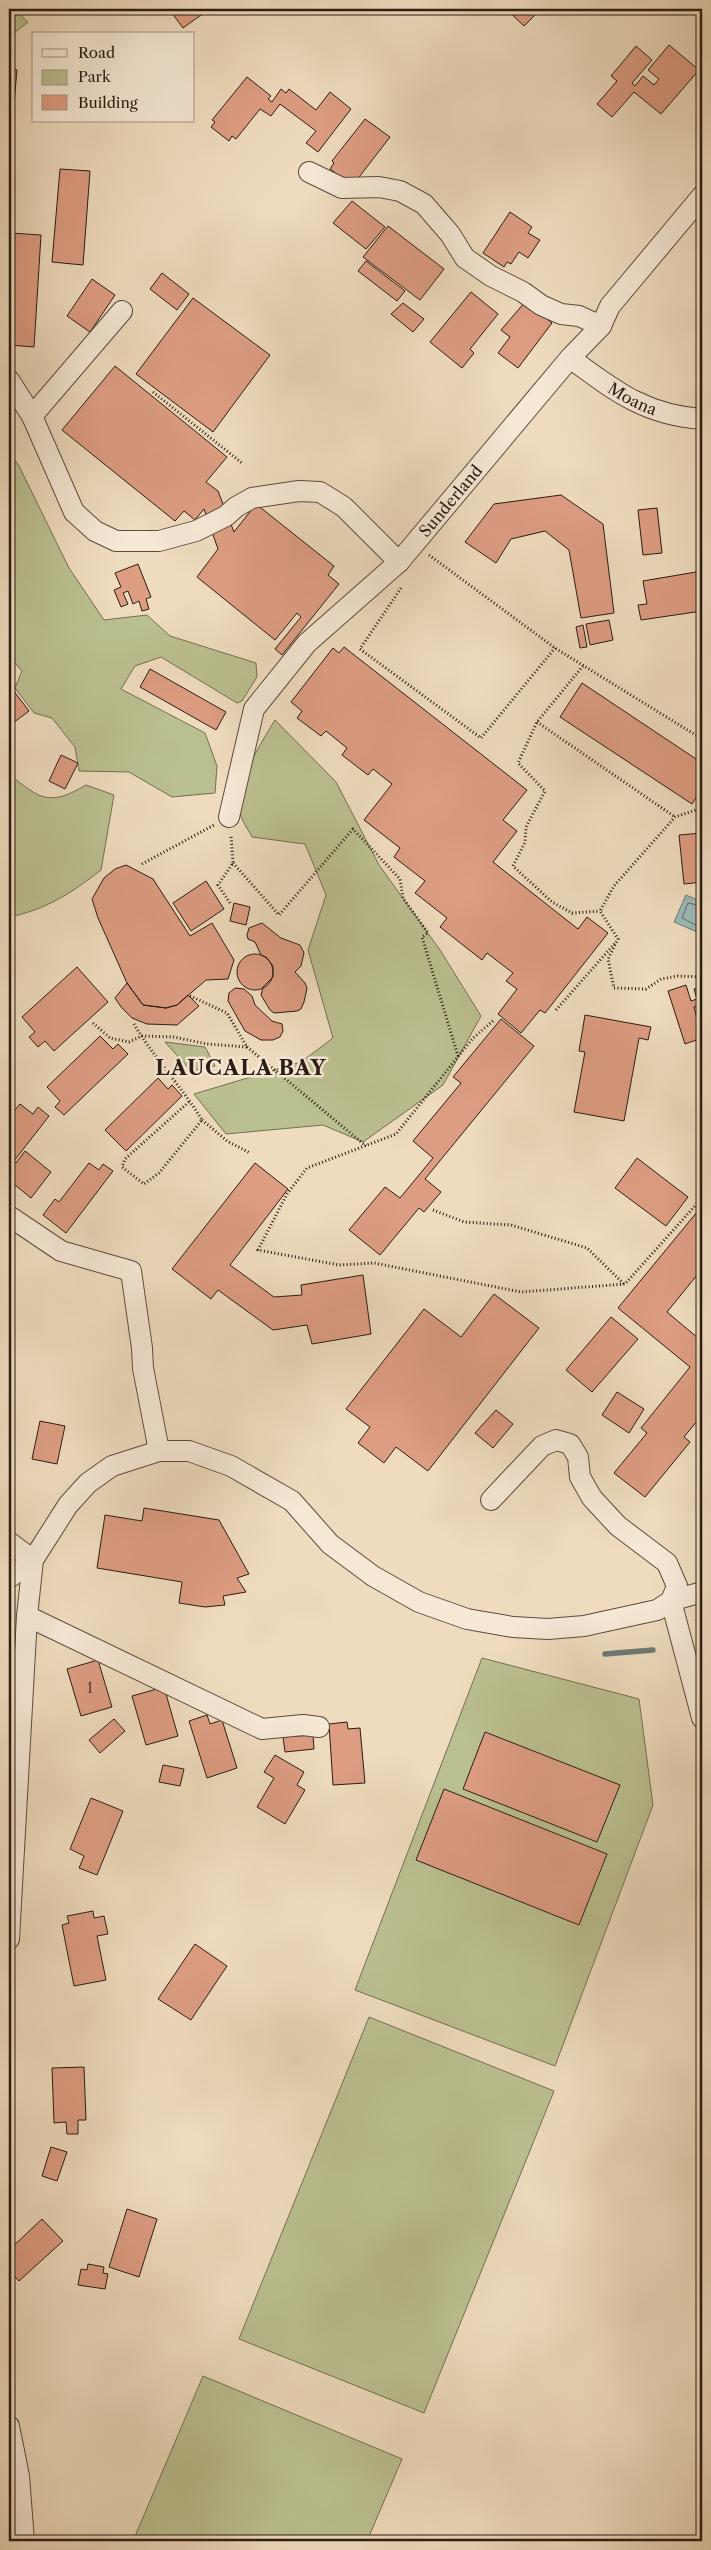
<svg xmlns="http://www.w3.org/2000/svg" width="711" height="2550" font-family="'Libre Caslon Text',serif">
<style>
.green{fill:#bbc090;stroke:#736e52}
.water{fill:#9bbab7;stroke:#6e7a76}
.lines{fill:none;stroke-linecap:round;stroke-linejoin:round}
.shore{stroke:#636a66;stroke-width:1}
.stream{stroke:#6e7a76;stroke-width:5.5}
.building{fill:#dd9d82;stroke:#2b1b14}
.minor-casing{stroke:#5c4b3e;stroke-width:22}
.path{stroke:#2b1b14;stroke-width:3;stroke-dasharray:1 2.5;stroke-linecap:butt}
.minor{stroke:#f5e8d5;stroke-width:20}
.labels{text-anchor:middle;stroke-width:5;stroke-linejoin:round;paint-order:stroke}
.number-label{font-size:14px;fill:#583c30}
.street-label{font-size:16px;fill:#2b1b14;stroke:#f5e8d5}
.district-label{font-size:21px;font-weight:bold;letter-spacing:1px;fill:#2b1b14;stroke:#f5e8d5}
</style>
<rect width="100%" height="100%" fill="#efdcbe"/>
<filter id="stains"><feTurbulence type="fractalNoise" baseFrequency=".004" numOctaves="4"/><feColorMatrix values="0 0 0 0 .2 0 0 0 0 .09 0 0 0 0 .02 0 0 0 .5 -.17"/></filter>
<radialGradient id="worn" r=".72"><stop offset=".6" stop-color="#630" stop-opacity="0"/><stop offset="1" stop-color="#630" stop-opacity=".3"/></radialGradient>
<path class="green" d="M9,9H13L28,22L9,37Z
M9,451L19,466L69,568L104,620L147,615L170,636L256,663L257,677L242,701L237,703L161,657L135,666L121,689L205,733L217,766L215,793L172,797L129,772L79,771L75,747L52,718L34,713L15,688L22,671L9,656Z
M275,720L336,782L379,865L440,950L481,1016L443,1085L363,1142L323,1125L226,1134L194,1094L301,1062L333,1038L308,950L326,895L305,844L252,837C249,831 243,823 241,816C233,785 260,745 275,720Z
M9,774C40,799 49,807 86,785L114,795L101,870C72,893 45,910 9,917Z
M165,1042L205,1047L215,1066L191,1071Z
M482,1658L639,1699L653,1805L555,2066L355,1990Z
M369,2017L554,2091L424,2413L239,2339Z
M203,2376L402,2459L367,2541H133Z"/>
<path class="water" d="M686,895L702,902V934L674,922Z"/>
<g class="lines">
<path class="shore" d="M702,906L688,903L682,918L702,928"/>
<path class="stream" d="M605,1654L653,1650"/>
</g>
<path class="building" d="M169,9H206L208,10L183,28Z
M506,9H536L539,11L524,26Z
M669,45L699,70L661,114L634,92L612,117L597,104L617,81L611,76L636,46L652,60L632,83L635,86L643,76L654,85L659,79L648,70Z
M9,69L17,70L9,161Z
M247,77L271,96L268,99L272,102L281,89L286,93L289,89L316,110L330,92L351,109L318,152L306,143L316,131L280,104L271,116L260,109L236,139L232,136L229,141L211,127L215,122L212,120Z
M365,119L390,137L356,181L349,183L330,169L334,163L332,161Z
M60,169L90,171L83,265L52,262Z
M352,201L385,227L366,249L333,223Z
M510,212L532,227L528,233L540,240L528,258L519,252L511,264L507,262L504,267L483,253Z
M388,226L444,269L420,300L363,257Z
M11,233L41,235L34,347L9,345Z
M366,261L405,291L397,301L358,271Z
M162,273L189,294L177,310L150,289Z
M92,279L115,295L90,332L67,316Z
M471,292L498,314L470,349L474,353L462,368L430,342Z
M193,298L270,355L213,432L136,374Z
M525,302L552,323L518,368L498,353L510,337L501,330Z
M403,303L424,319L413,332L391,314Z
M115,366L227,457L206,482L218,491L234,532L256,504L334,566L328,575L339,584L282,655L275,649L301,617L297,613L275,640L197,577L218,549L204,509L195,520L184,511L175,521L62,430Z
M561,495L603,524L614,613L581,618L569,550L545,531L511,539L496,563L465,542L494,504Z
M657,508L662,553L643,555L638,510Z
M138,564L151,597L146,599L149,609L142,611L139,601L133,604L128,591L123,593L128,604L121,607L114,590L121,587L115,573Z
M702,571V611L641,620L638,605L647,604L643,581Z
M609,620L613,640L590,645L586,624Z
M583,625L587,647L580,648L576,627Z
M344,647L527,790L503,820L517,831L493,862L578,929L587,917L608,933L545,1013L540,1010L521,1033L498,1014L517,989L506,981L513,973L487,953L482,960L440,927L447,918L415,893L425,881L394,857L400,848L364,820L392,784L373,769L368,775L342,755L347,748L326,731L321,736L297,718L302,711L291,702L333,648L339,653Z
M150,669L226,712L216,730L140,687Z
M582,683L702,763V788L692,804L560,717Z
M13,690L29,711L9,726V694Z
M61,755L78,763L65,789L49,781Z
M702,833V882L684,884L679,835Z
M126,865L153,879L190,936L212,923L234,960L228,979L206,980L177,1005L166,1008L143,1005L127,983L98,918L92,899L104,878L115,869Z
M206,881L224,909L191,931L173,903Z
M234,903L250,907L246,925L230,921Z
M262,923L281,938L300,945L304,953L301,966L295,972L305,983L307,988L304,1002L301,1009L297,1011L274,1013L270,1010L261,995L263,987L273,977V966L266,957L261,955L255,942L248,939L247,935L249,928Z
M237 972a18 18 0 1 1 36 0a18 18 0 1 1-36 0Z
M77,967L108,1002L54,1051L45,1041L38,1047L29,1037L35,1032L22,1017Z
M127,983L143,1005L166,1008L177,1005L188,995L199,1006L177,1025L147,1024L132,1018L121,1007L115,998Z
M686,985L691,1001L697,999L694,989L702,986V1018L698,1006L694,1007L702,1038L685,1044L668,991Z
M235,988L244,989L252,996L255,1005L272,1021L282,1024L283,1031L280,1037L273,1040H261L245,1031L228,1001L229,993Z
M585,1015L651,1027L648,1040L639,1038L624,1121L574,1112L585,1052L579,1051Z
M501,1019L534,1046L425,1179L441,1192L424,1212L419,1208L380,1255L349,1230L385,1187L400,1198L433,1158L413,1141L461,1083L453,1077Z
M100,1036L113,1049L118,1044L128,1054L64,1115L55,1107L60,1101L47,1087Z
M158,1078L168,1089L172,1085L182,1096L126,1151L105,1130Z
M20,1104L33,1114L38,1107L49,1116L14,1161L16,1163L25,1151L51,1172L31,1198L9,1180V1117Z
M637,1158L688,1197L666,1226L615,1188Z
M89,1163L99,1170L103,1164L113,1171L66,1233L43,1215L55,1199L59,1202Z
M255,1163L288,1189L230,1265L274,1297L302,1295L301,1285L363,1275L371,1334L312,1344L307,1325L273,1330L218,1290L211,1299L172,1269Z
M702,1206V1269L667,1312L698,1338L702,1333V1415L684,1437L690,1442L645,1497L614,1473L647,1433L641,1428L690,1367L618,1308Z
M494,1294L539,1328L428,1471L396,1447L384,1463L358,1443L370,1427L346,1409L424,1309L461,1337Z
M611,1317L638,1339L592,1392L566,1370Z
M617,1392L644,1409L629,1433L602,1415Z
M496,1410L513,1424L493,1448L475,1433Z
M40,1421L65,1426L57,1464L32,1459Z
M144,1508L219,1520L249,1574L237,1578L246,1592L223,1596L225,1605L205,1607L179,1603L182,1582L97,1568L105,1515L142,1521Z
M98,1660L112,1707L81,1716L67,1669Z
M164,1687L178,1736L146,1745L132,1696Z
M207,1715L210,1724L222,1720L237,1768L207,1778L189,1721Z
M114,1719L125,1731L100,1753L89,1740Z
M347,1722L348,1729L360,1728L365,1783L333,1785L329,1724Z
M485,1732L620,1785L597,1842L463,1789Z
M313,1735L314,1749L285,1752L283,1737Z
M275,1755L304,1772L297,1785L305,1790L285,1824L257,1807L274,1778L264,1772Z
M163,1765L184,1769L180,1786L159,1782Z
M444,1789L607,1854L579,1925L416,1860Z
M91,1798L123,1811L97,1875L79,1868L84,1856L70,1849Z
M93,1911L94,1918L104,1916L108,1934L97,1936L106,1980L74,1986L62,1925L69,1923L67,1916Z
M195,1944L227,1966L191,2020L158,1999Z
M84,2067L86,2120H78V2134H67L66,2122L54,2123L52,2068Z
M51,2147L67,2152L57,2181L42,2176Z
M127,2209L157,2219L139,2277L109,2267Z
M42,2219L63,2241L19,2281L9,2270V2250Z
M88,2264L104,2267L103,2273L108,2274L105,2289L78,2285L81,2269L87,2270Z"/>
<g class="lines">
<defs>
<g id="minor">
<path d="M309,172L342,188L379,187L400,191L424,204L450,234L465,258L491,276L523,292L541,305L561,314L579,316L601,326"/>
<path id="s1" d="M570,358C615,391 645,415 702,419"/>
<path d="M9,380L32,416L74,512L95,531L116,541H159L196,531L226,516L236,507L252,498L299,491L320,492L344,507L399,562"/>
<path d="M32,416L122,311"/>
<path id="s2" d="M229,817L254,709L307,643L399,562L570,358L601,326L610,306L702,196"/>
<path d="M9,1216L61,1251L131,1271L142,1348L143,1368L159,1451"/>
<path d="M491,1500L542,1446L556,1440L570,1444L578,1457L580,1477L592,1498L618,1526L667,1563L677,1586L671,1601L702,1718"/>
<path d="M9,1542L33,1560L9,1578"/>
<path d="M27,1616L262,1729L303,1725L319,1727"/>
<path d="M9,1939L27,1616L33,1560L68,1505L88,1483L112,1466L159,1451H189L231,1466L292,1501L330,1544L373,1576L419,1602L467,1619L513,1627L548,1629L584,1626L657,1610L671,1601L702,1592"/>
<path d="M9,2426L19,2476L24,2541"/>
</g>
</defs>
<use href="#minor" class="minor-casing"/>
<path class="path" d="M153,392L242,463
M429,555L555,648L702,739
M401,588L360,649L481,738L555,648
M583,666L537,722L518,763L545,791L526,827L525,842L513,866L552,902L572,913L600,911
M537,722L675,817
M702,808L675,817L614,886L600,911L618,939L608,959L614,988L646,989L661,979L678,976L702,977
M233,863L279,915L353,829L400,879L403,898L428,933L422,937L458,1056
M142,864L214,825
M230,903L218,885L233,863L231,835
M556,1010L616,942
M493,1021L473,1038L396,1134L307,1168L287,1194L258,1250L339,1265L374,1263L521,1292L625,1284L702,1198
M93,1023L110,1038L129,1042L142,1036L174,1037L207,1044L247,1047L227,1013L188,995
M134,1024C154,1058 182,1087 202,1120L159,1173L144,1184L122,1167L125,1159L190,1101
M247,1047L366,1146
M202,1120L227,1141L250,1153
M433,1210L464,1222L511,1225L587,1248L624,1284"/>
<use href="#minor" class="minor"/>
</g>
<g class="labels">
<g class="number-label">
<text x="90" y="1693">1</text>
</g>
<g class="street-label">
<text dy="6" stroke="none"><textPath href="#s1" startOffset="75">Moana</textPath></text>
<text dy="6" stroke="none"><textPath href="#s2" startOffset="398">Sunderland</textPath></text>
</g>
<g class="district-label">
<text x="241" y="1075">LAUCALA BAY</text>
</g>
</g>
<rect width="711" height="2550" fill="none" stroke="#efdcbe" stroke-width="30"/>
<rect x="10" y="10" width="691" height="2530" fill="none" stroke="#2b1b14" stroke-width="2.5"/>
<rect x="15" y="15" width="681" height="2520" fill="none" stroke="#2b1b14"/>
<rect x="32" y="32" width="162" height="90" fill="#f5e8d5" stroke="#a49688"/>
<rect x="42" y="49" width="25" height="8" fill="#f5e8d5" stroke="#a49688"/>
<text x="78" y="58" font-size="15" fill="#2b1b14">Road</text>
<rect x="42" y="70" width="25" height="15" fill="#bbc090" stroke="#a49688"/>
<text x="78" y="82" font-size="15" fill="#2b1b14">Park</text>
<rect x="42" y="95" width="25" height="15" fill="#dd9d82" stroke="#a49688"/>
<text x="78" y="108" font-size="15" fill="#2b1b14">Building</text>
<rect width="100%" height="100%" filter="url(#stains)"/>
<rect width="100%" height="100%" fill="url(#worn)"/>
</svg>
